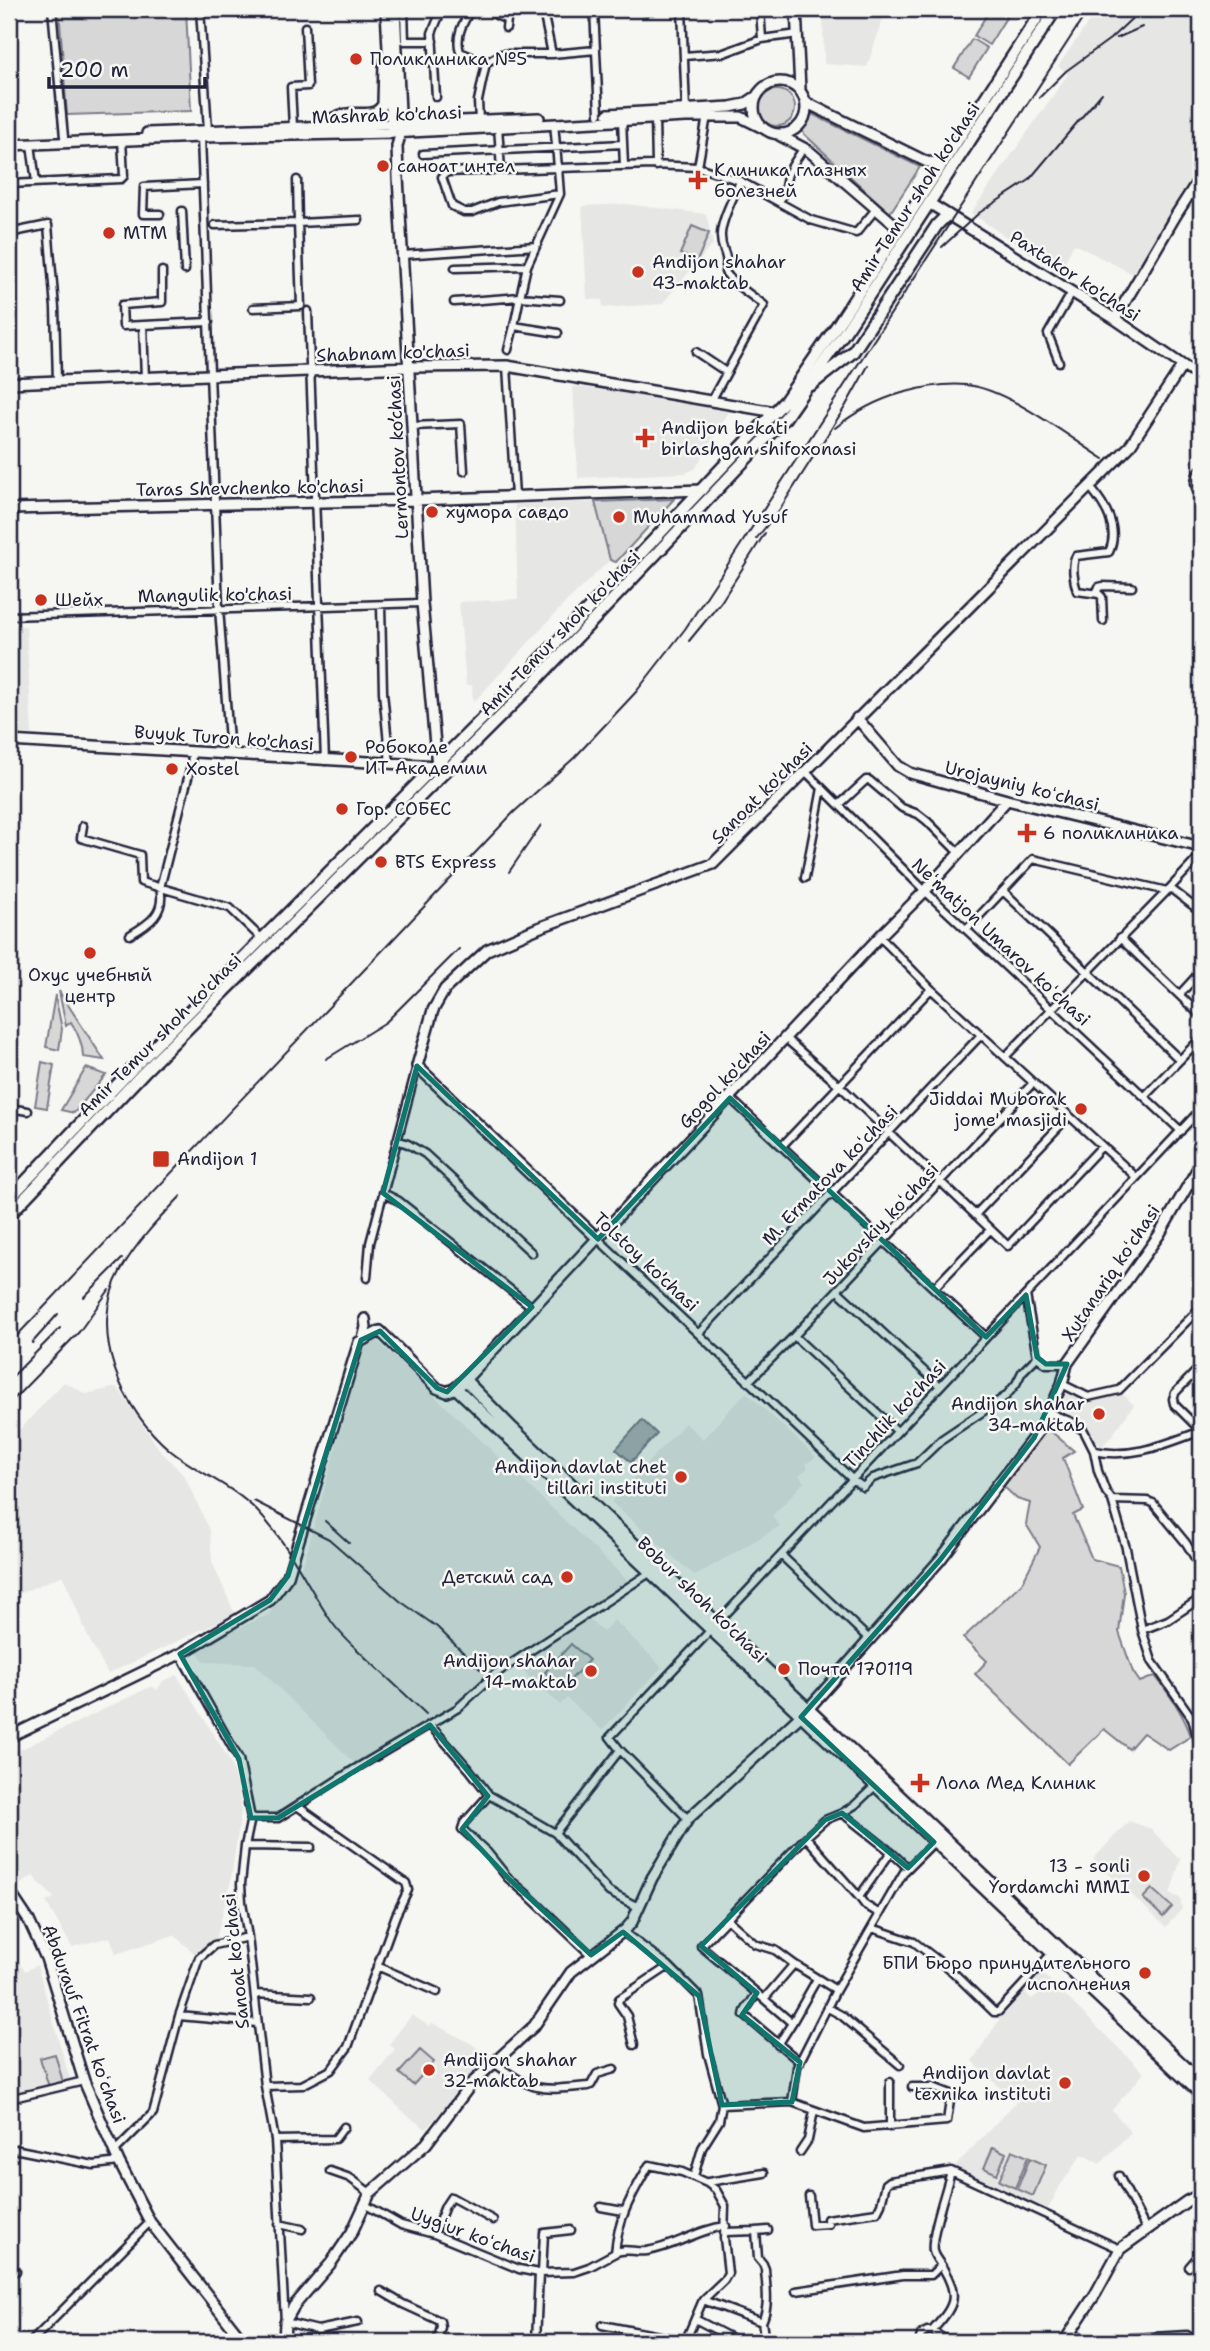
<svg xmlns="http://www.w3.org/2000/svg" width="1210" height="2351" font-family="'Shantell Sans',sans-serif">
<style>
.built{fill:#e6e6e4}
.green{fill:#d7d7d7;stroke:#7c7c89;stroke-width:2}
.water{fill:#adadb3;stroke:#757583;stroke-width:2}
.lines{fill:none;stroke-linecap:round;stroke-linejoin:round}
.street-casing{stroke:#22223b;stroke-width:11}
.secondary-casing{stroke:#22223b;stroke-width:14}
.primary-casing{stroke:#22223b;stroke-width:15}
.street{stroke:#f6f6f2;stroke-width:6}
.secondary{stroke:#f6f6f2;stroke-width:9}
.primary{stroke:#f6f6f2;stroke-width:10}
.rail{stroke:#22223b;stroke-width:2}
.marked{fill:#0f766e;fill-opacity:0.2;stroke:#0f766e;stroke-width:5;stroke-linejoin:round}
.poi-dot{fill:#c8321e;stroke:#f6f6f2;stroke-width:2.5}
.labels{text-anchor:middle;stroke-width:5;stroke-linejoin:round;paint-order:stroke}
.poi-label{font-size:18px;fill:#22223b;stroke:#f6f6f2;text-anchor:start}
.street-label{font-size:18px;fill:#22223b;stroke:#f6f6f2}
</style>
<rect width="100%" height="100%" fill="#f6f6f2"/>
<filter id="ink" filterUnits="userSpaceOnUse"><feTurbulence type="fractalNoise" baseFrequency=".0143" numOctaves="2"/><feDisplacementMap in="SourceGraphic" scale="14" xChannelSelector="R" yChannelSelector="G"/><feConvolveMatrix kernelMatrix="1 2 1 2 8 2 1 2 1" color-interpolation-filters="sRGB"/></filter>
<g filter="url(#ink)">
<path class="built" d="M810,9H886L867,67L824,64L823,18L810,17Z
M1098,9H1201V54L1198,52L1196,56L1201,60V169L1135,275L1074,244L1059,273L971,213L1068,74L1058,66Z
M626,204L706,214L713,244L662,304L603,308L602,300L587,299L582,206Z
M573,386L731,408L695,469L685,473L578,478Z
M595,502L610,560L568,600L473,703L472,685H466L459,602L518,599L515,504Z
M9,626H26L32,734H9Z
M368,1332L629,1582L563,1625L508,1658L450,1708L355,1764L255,1664L205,1662L195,1649L269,1614L304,1562Z
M64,1382L86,1394L117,1387L160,1450L185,1477L210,1531L212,1562L235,1614L108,1674L88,1637L63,1575L9,1598V1441Z
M1065,1388L1090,1402L1122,1393L1134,1405L1111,1437L1101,1447L1090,1434L1084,1421L1056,1407Z
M746,1392L816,1457L806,1464L808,1468L799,1475L804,1482L772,1516L780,1526L695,1576L611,1502L685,1423L703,1439Z
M589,1619L603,1632L614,1620L662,1667L602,1730L567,1698L560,1705L528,1676L519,1663Z
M177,1675L229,1759L238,1783L241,1812L230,1885L216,1939L195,1954L174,1935L116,1954L110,1937L72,1947L46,1902L54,1898L33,1876L21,1884L9,1865V1755L152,1686L157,1690L163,1681Z
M1129,1821L1151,1829L1177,1857L1181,1859L1170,1894L1180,1898L1182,1909L1166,1927L1093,1859Z
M37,1965L71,2083L13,2096V2084L9,2083V1971L22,1966L25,1971Z
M1039,1970L1144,2073L1112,2110L1131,2132L1100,2164L1082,2154L1060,2186L1048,2209L954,2167L1018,2100L1012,2093L1009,2096L972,2061L998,2022L1001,2013L1022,1989L1032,1999L1040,1992L1029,1982Z
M412,2015L429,2026L432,2023L472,2044L488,2057L485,2060L488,2064L472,2077L426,2129L407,2115L370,2080L395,2049L389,2044Z"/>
<path class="green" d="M59,9H186L191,111L67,115Z
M990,9H995L1007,16L989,45L974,36Z
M972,39L987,48L969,77L954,68Z
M759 108a18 18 0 1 1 36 0a18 18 0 1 1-36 0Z
M812,114L920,167L890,213L804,134C799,125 803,117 812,114Z
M692,226L709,233L697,261L680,254Z
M674,499L616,562L610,560L595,502Z
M59,991L104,1060L83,1057C83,1044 78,1033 71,1022L66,1026Z
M55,995L62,1029L59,1050L46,1047Z
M42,1062L54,1065L47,1108L35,1106Z
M86,1068L106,1075L74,1113L61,1110Z
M1046,1427L1074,1451L1063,1458L1083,1510L1073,1515L1092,1559L1119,1566L1124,1593L1119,1632L1133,1672L1140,1682L1155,1676C1170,1695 1183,1713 1191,1736L1169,1750L1143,1733L1129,1749L1104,1729L1068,1764L975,1674L987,1661L963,1638L1022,1583L1040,1547L1026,1524L1030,1503L1017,1499L1001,1484Z
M571,1644L589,1660L562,1689L545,1672Z
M1152,1889L1172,1907L1163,1917L1143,1898Z
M420,2050L434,2062L413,2085L399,2073Z
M55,2054L63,2082L49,2087L40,2058Z
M993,2147L1006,2153L997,2174L984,2168Z
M1012,2150L1028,2157L1015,2188L999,2181Z
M1030,2158L1046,2165L1033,2196L1017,2189Z"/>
<path class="water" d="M642,1420L657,1434L631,1462L616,1449Z"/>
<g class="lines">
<defs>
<path id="street" d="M52,9L64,137
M200,9L208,130
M404,9L405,41H433
M471,9C463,23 455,36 460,52L486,63L501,54H552
M491,9L496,15L507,20L506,28
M536,9L544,16L552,54L596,50
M594,9L599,114
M682,9L686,110
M760,9L762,39L798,34
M646,11L657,9
M684,56L724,53L762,39
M436,97L432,33L442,9
M655,118L656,166
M622,119L624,166
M479,121L478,101L486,63
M554,123L558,168L652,165L698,167L707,116
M498,126L501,170L447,172L442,177L452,206L464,212H472L498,202L560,194
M293,127L291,87L308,86L305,27
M201,137L219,608L230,754
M31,144L36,182
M423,154L623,144
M698,167L740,181C734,197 722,217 721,234C720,252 730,252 725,272L733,282L764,305L711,401
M740,181L811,220L856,233L876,209
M9,184L121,179L124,176L122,140
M779,202C787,189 784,185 788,174C792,164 799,156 804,147
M182,211L185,270
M160,214H143L144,187L203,184
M215,225L298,223L297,180
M9,233L48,225L55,308L57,381
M402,255L536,246
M527,266L520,297L560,300
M455,268L527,266L560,194L558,168L501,170
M454,302L520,297L514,326L558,333
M253,308L301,306L298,223L359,220
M308,311L325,761
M143,325L123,326L122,305L162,302V271
M508,350L514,326
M696,352L726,372
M1059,362L1048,334L1072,292
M507,366L515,496
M145,378L143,325L209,322
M412,426L461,424L464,471
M1090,487C1105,505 1120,528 1109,552L1076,556C1071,565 1074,582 1077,591L1099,594L1102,597L1103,621
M1096,593L1099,587L1103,586L1132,587
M381,605L383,692L390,764
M9,616L422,603
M805,771L925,891L1181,1131
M839,805L866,780H869L902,808L918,814L927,821L960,854
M83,826L81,838L140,855L141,882L230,908L262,939
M805,878L822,788
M1170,888L1201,855
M1003,891L1180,1060
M967,929L1033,859L1167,891
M130,935C149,924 166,913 160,888L191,766L192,753
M880,937L931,989L1136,1177
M1120,938L1201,1016
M1180,994L1201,971
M785,1038L840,1086L1008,1246L1102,1146
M1005,1057L1167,891L1170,888L1201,912
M1145,1096L1201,1038
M730,1098L986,1337
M9,1108L28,1111
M397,1140L408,1144L425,1154L532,1253
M782,1146L931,989
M383,1193L399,1201L532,1307
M975,1215L1069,1116
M598,1239L853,1480L863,1487L873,1478L917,1463L942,1439L1006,1396L1016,1384L1022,1372L1037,1357
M367,1278L370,1243L417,1066
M934,1288L990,1230
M838,1291L940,1386
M1026,1295L1037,1357L1046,1364H1067
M699,1333L981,1035
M794,1336L897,1431
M748,1382L794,1336L1033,1083
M1062,1384L1088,1397L1119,1390L1201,1307
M1050,1413L1072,1422L1084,1431L1094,1451L1098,1471L1106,1492L1112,1500L1126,1548L1142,1630L1152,1661L1192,1718L1201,1750
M1201,1431L1174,1404L1173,1399L1175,1393L1201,1366
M1094,1451C1133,1459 1165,1444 1201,1431
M1112,1500L1148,1501L1153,1503L1186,1543L1201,1568
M781,1555L870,1640
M1142,1630L1168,1620L1201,1598
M180,1654L239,1759L251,1818
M430,1725L469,1769L489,1795L555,1833L609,1892L638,1907
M620,1750L610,1737L1201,1109
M489,1795L464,1823L462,1829L487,1852L508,1878L528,1895L591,1955
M842,1813L891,1852
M555,1833L620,1750L688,1819
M806,1837L825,1820L842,1813L855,1805L875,1786
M245,1846L311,1847
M859,1897L865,1905L880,1914
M727,1919L755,1944L775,1950L794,1964
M872,1928L914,1942L953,1972L994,2012H998L1052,1953
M623,1932L669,1966L699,1996L708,2054L722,2105L719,2121L702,2148L694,2176
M377,1966L437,1992
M836,1990L794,1964L764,1999L701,1946L806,1837L859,1897L891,1852L908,1868
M757,1993L745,2011L744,2015L800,2062
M255,1994L311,1997
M764,1999L792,2023L778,2045
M828,2008L841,2015L900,2065
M179,2016L257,2023
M792,2023L817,1979
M634,2045L627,2016L618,2003L619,1999L669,1966
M494,2063C535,2092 538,2091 588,2086L591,2085L597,2074L614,2069
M265,2086L302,2085L331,2070L348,2047L396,1915L408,1890L406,1883L297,1806
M9,2099L84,2081
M792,2102L864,2128L947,2121L951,2094L933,2087H912
M722,2105L792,2102L797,2067L836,1990L904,1872L934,1842
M890,2127V2082
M275,2140L335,2139L344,2127
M9,2148L94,2165L119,2162
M115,2151L153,2113L179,2016L199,1958L214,1945L248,1937
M800,2152L808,2140L814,2111
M330,2171L350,2178L370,2193
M951,2171L1120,2249
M1119,2176L1146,2229
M708,2182L764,2173
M809,2196L812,2225L828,2224L827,2219L877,2212L881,2204L886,2184L890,2181L951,2171
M364,2204L401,2225L434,2234L519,2269L539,2273L574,2272L589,2267L615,2253C618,2217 632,2195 649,2165L682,2172L707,2183L716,2190L725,2206L724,2238L728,2273L724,2280L703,2300L685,2342
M601,2207L623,2211
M279,2224L302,2229
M756,2231L768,2230
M725,2232L756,2231L758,2258L763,2264L765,2269C766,2287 770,2305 762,2322
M434,2234L445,2206L451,2197L493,2220
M615,2253C625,2247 635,2253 647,2251C675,2247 698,2229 726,2226
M9,2267L16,2271
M1189,2267L1201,2253
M542,2273L544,2233L571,2230
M381,2291L403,2304L440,2321L441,2327L437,2342
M796,2291L903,2275H931L941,2265
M703,2300L762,2322L765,2342
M695,2319L739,2342
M358,2322L318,2330L285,2322L275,2140L265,2086L248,1937L242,1902L241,1884L245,1846L251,1818H278L353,1770L458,1708L495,1674L651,1572
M602,2325L685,2341
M932,2331L949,2342
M1068,2336L1100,2340L1187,2335L1197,2342
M31,2342L150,2222
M536,2342L539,2273
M919,2342L921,2335L927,2331H932C952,2308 961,2299 944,2270C941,2264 934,2257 933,2251C930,2236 947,2188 951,2171"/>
<path id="secondary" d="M386,9L392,129
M796,9L800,89
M754 108a26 26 0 1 1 52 0a26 26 0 1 1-52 0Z
M807,103L927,162L942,163
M608,114L730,107L745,104L757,96
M322,127C329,120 338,115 347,114C361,112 376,118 383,104L384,62
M147,133L539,118
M779,135L809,151L894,224L897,231
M9,145L201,137L392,133L686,117H741L763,128
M929,203L1115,319L1201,378
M1115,319L1176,215L1201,176
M9,383L409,367L507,366L775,412
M1201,471C1196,478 1194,486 1201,492
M9,509L415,500L702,490
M857,718L898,766L910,773L1007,800L1201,847
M9,741L437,766L422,603L398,177L397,146L401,132L395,9
M598,1239L417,1066L433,1010L445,989L487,950L538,928L713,864L1129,447L1182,366
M363,1339L366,1327L365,1319
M465,1380L883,933L925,891L1007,800
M9,1737L180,1654L270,1600L288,1576L350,1371L359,1342L380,1331L437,1388L447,1392L456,1388
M9,1891L29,1921L46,1958L84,2081L119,2162L150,2222L244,2342
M284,2342L285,2322L294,2306L331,2263L352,2232L370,2193L426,2144L472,2083L534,2026L571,1972L626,1929L632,1922L652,1878L688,1819L809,1708L940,1560L1043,1425L1062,1384L1067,1364L1159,1235L1201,1163
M1064,2342L1096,2293L1120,2249L1187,2201L1201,2194"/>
<path id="primary" d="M811,385L853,352L937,225L947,215
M9,1199L136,1065L527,674L785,401L840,321L1043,9
M9,1215L144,1072L528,689L785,418L849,326L1056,9
M1201,2082L512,1428L465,1380L456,1388L1201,2094"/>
</defs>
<use href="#street" class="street-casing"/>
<use href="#secondary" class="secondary-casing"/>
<use href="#primary" class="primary-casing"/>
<use href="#street" class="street"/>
<use href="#secondary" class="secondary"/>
<use href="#primary" class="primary"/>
<path class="rail" d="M1117,38L1142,27
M1039,98L1066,71L1110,39L1142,9
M942,247L979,213L1028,181L1102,93
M835,428C855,412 877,400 902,393C923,387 945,383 966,385C1006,388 1069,437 1104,459
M756,539L780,509L845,407L868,366
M689,641L721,602L765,533
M509,872L541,825
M326,1059L386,1022L459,949
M181,1196C159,1219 136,1243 121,1270C86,1331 122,1411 171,1451C198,1473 232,1485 257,1511C290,1545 306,1584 331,1621C341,1636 356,1648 368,1660C388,1678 407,1696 426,1714
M84,1297L122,1259
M32,1343L58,1314
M9,1344L514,812L574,758L636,692L685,629L736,552L1089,9
M9,1380L60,1328
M9,1404L79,1332L109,1290
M254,1501L329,1539L400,1601L437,1627L480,1669
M325,1521L349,1543"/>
</g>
</g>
<path class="marked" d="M417,1066L598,1239L730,1098L986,1337L1026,1295L1037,1357L1046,1364H1067L1034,1438L940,1560L801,1717L934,1842L908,1868L842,1813L825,1820L701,1946L757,1993L742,2015L800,2062L792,2102L722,2105L699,1996L623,1932L591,1955L508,1878L462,1829L488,1796L430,1725L278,1818H251L239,1759L180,1654L270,1600L288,1576L361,1340L380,1331L437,1388L447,1392L532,1307L383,1193Z"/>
<g class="poi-dot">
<circle cx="356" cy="59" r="7"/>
<circle cx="383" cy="166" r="7"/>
<path d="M694.5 169.5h7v7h7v7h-7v7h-7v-7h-7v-7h7z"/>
<circle cx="109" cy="233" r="7"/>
<circle cx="638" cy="272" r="7"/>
<path d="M641.5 427.5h7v7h7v7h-7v7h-7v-7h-7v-7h7z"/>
<circle cx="432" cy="512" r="7"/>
<circle cx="619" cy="517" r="7"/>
<circle cx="41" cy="600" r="7"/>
<circle cx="351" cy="757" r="7"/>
<circle cx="172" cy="769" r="7"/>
<circle cx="342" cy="809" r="7"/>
<path d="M1023.5 822.5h7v7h7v7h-7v7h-7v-7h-7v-7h7z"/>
<circle cx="381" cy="862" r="7"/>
<circle cx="90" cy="953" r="7"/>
<circle cx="1081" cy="1109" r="7"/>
<rect x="152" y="1150" width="18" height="18" rx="3.5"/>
<circle cx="1099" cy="1414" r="7"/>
<circle cx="681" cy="1477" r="7"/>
<circle cx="567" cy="1577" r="7"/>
<circle cx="784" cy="1669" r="7"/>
<circle cx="591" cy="1671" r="7"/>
<path d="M916.5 1772.5h7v7h7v7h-7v7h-7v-7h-7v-7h7z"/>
<circle cx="1144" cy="1876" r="7"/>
<circle cx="1145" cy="1973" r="7"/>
<circle cx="429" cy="2070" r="7"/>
<circle cx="1065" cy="2083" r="7"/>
</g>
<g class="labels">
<g class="poi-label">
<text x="370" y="65">Поликлиника №5</text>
<text x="397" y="172">саноат интел</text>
<text x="714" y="176">Клиника глазных<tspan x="714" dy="21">болезней</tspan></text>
<text x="123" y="239">MTM</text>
<text x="652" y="268">Andijon shahar<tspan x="652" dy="21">43-maktab</tspan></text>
<text x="661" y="434">Аndijon bekati<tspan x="661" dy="21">birlashgan shifoxonasi</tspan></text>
<text x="446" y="518">хумора савдо</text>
<text x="633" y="523">Muhammad Yusuf</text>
<text x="55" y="606">Шейх</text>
<text x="365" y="753">Робокоде<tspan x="365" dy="21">ИТ Академии</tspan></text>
<text x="186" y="775">Xostel</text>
<text x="356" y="815">Гор. СОБЕС</text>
<text x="1043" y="839">6 поликлиника</text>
<text x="395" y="868">BTS Express</text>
<text x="90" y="981" text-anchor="middle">Охус учебный<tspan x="90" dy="21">центр</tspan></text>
<text x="1067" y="1105" text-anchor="end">Jiddai Muborak<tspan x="1067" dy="21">jome' masjidi</tspan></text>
<text x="177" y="1165">Andijon 1</text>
<text x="1085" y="1410" text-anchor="end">Andijon shahar<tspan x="1085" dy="21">34-maktab</tspan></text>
<text x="667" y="1473" text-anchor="end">Andijon davlat chet<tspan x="667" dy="21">tillari instituti</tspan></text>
<text x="553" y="1583" text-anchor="end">Детский сад</text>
<text x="577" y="1667" text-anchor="end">Andijon shahar<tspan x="577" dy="21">14-maktab</tspan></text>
<text x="798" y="1675">Почта 170119</text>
<text x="936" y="1789">Лола Мед Клиник</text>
<text x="1130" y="1872" text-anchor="end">13 - sonli<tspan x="1130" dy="21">Yordamchi MMI</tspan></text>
<text x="1131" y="1969" text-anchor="end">БПИ Бюро принудительного<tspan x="1131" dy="21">исполнения</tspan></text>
<text x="443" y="2066">Andijon shahar<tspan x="443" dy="21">32-maktab</tspan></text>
<text x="1051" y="2079" text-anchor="end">Andijon davlat<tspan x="1051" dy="21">texnika instituti</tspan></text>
</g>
<g class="street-label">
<text transform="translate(387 115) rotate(-2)" y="6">Mashrab ko'chasi</text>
<text transform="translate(915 197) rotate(-57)" y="6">Amir Temur shoh ko'chasi</text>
<text transform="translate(1075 276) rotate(33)" y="6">Paxtakor ko'chasi</text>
<text transform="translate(393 353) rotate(-2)" y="6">Shabnam ko'chasi</text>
<text transform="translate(398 457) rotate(-93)" y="6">Lermontov ko’chasi</text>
<text transform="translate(250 488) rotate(-1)" y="6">Taras Shevchenko ko'chasi</text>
<text transform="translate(215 595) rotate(-1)" y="6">Mangulik ko'chasi</text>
<text transform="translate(560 633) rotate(-46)" y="6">Amir Temur shoh ko'chasi</text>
<text transform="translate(224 738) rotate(4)" y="6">Buyuk Turon ko'chasi</text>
<text transform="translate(1022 786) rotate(14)" y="6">Urоjayniy koʻchasi</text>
<text transform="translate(762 793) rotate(-45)" y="6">Sanoat ko'chasi</text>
<text transform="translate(1001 942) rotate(43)" y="6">Neʻmatjon Umarov koʻchasi</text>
<text transform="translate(160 1035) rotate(-45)" y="6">Amir Temur shoh ko'chasi</text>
<text transform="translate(725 1080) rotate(-47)" y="6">Gogol ko'chasi</text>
<text transform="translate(830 1175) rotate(-46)" y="6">M. Ermatova koʻchasi</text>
<text transform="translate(881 1224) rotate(-47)" y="6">Jukovskiy koʻchasi</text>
<text transform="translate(646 1262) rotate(43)" y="6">Tolstoy ko'chasi</text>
<text transform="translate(1111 1273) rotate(-56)" y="6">Xutanariq koʻchasi</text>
<text transform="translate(895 1414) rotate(-47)" y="6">Tinchlik ko'chasi</text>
<text transform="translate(702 1600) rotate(44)" y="6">Bobur shoh ko'chasi</text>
<text transform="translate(236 1961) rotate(-96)" y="6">Sanoat koʻchasi</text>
<text transform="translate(84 2024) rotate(70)" y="6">Abdurauf Fitrat koʻchasi</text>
<text transform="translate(473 2235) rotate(20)" y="6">Uygʻur koʻchasi</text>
</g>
</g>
<rect width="1210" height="2351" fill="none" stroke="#f6f6f2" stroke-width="35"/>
<rect x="18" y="18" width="1175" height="2316" fill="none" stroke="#22223b" stroke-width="2.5" filter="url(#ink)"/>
<path d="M49 77v10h156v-10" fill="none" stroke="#22223b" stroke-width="3.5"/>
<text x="60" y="77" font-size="21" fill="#22223b" stroke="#f6f6f2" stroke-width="5" paint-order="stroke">200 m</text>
</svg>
